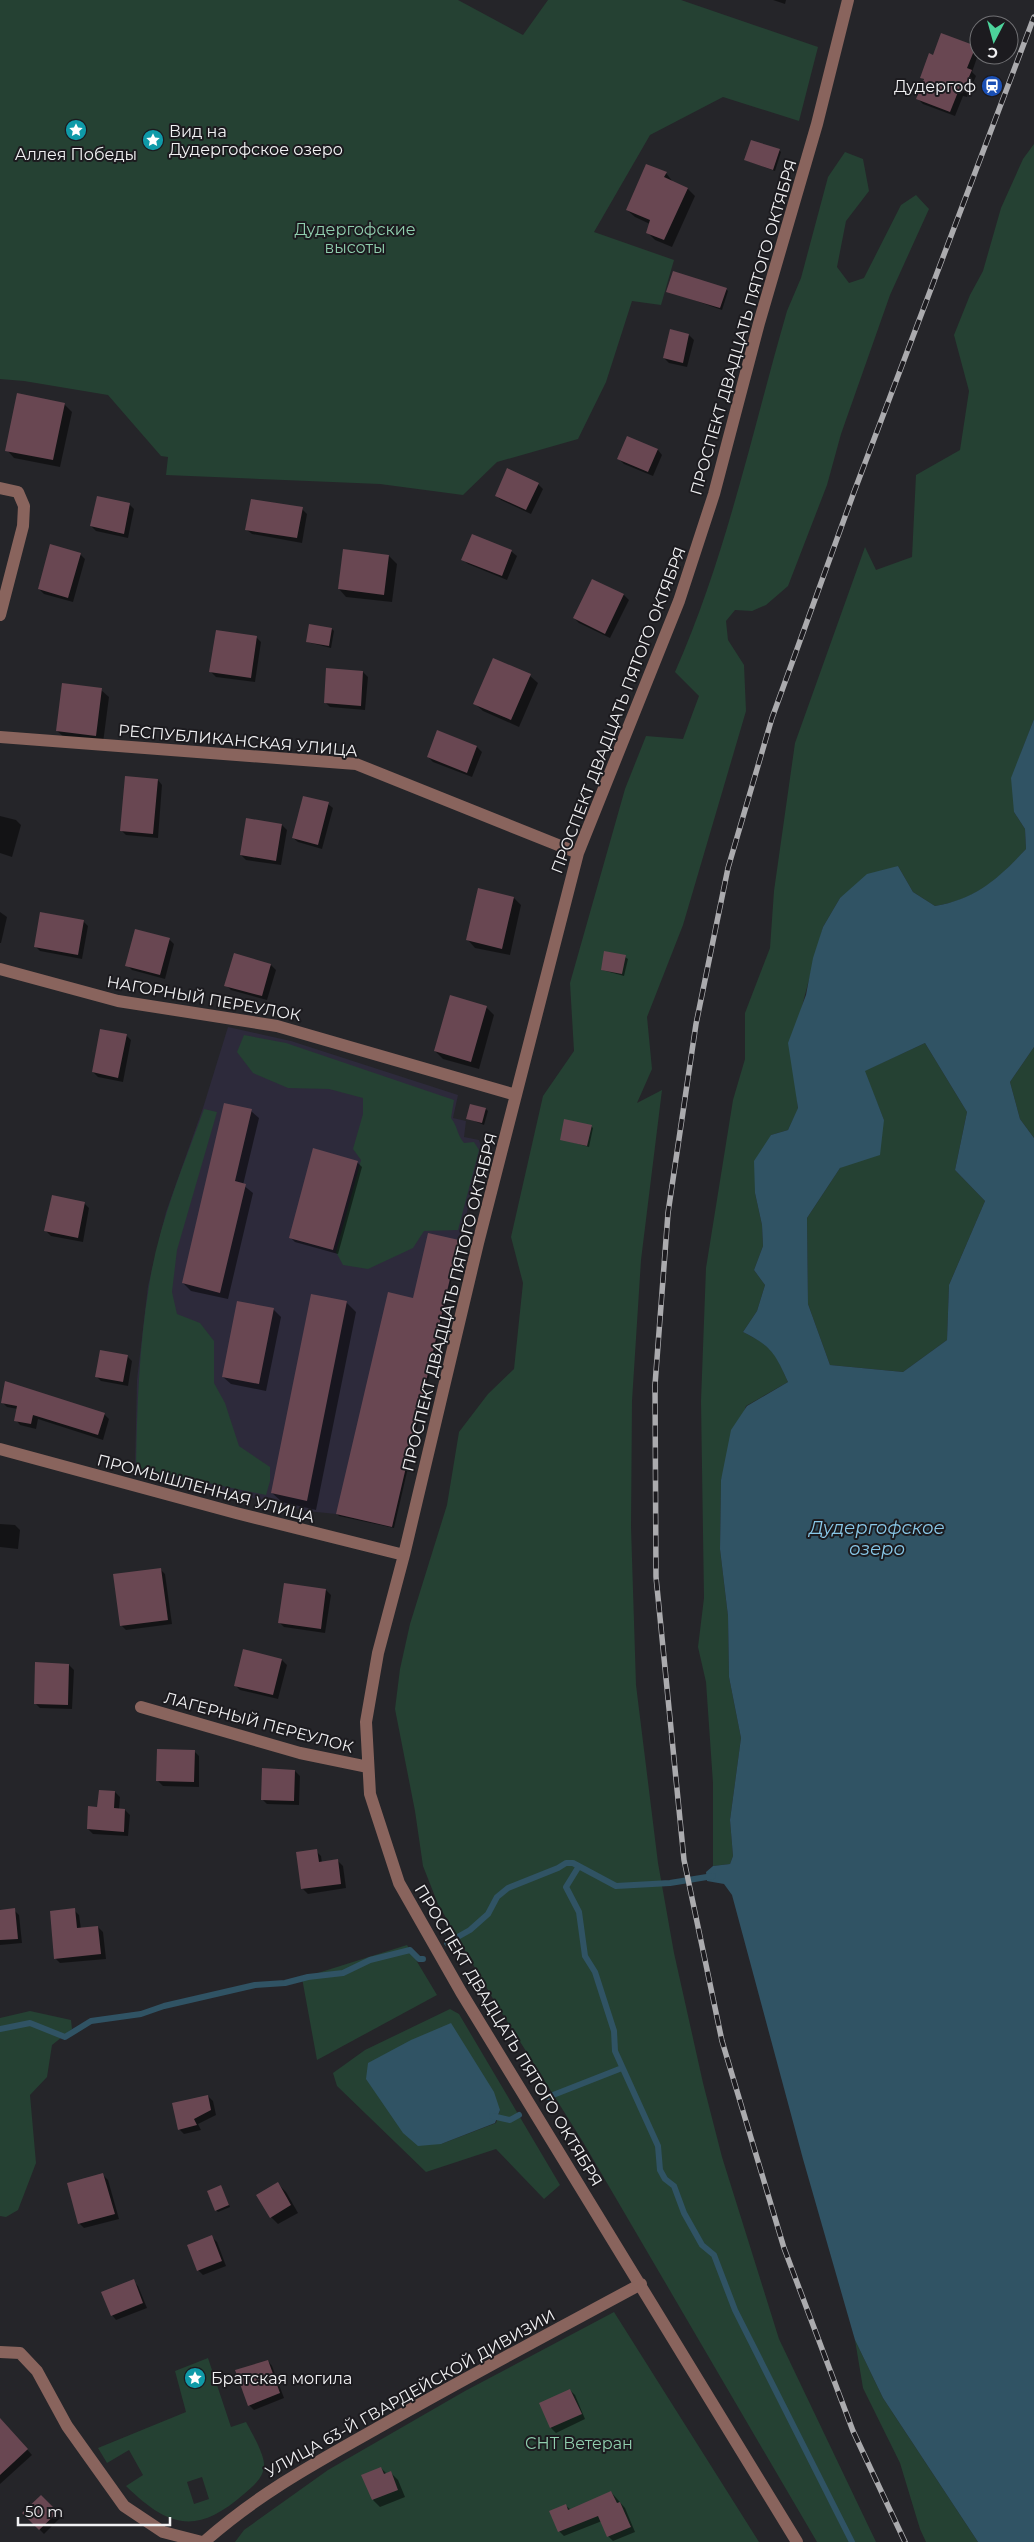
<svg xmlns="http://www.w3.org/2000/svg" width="1034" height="2542" viewBox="0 0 1034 2542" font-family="Montserrat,sans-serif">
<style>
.industrial{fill:#2d2a3b}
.green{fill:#254133;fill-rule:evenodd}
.water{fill:#305364;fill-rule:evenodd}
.shadow{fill:#0007}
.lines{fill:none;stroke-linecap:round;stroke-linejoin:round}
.stream{stroke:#305364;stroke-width:6}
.building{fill:#694752}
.minor{stroke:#89645d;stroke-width:12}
.rail-casing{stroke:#ababae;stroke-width:5.5}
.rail{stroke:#1c1b1f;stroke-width:4;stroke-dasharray:11;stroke-linecap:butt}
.labels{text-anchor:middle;stroke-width:4;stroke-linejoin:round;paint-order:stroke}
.poi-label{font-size:16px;fill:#f1f1f3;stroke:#1c1b1f;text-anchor:start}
.park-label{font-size:16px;fill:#90ceae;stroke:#1c1b1f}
.street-label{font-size:16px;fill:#f1f1f3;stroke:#1c1b1f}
.water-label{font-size:18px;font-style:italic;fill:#8ac9e9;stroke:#1c1b1f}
</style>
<rect width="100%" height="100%" fill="#252529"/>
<path class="industrial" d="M228 1027 291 1041 458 1095 453 1118 466 1121 464 1137 479 1140 482 1149 392 1527 336 1514 307 1511 135 1469 137 1380 148 1286 166 1212 203 1108Z"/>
<path class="green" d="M0 0H458L523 35 548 0H681L818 47 799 121 723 97 650 135 594 232 674 260 661 305 632 301 606 382 578 439 497 462 463 495 380 484 166 475 168 457 161 456 108 395 24 381 0 379Z
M1034 144V719L1021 753 1014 812 1025 829 1026 849C999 879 976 899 935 906L913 892 898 866 840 898 823 927 801 1010 795 1078 798 1109 788 1130 771 1135 755 1193 762 1225 763 1246 754 1270 765 1285 757 1311 743 1332C773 1347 775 1352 788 1382L746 1406 721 1480 720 1549 728 1616 729 1677 741 1738 730 1820 733 1856 730 1864 713 1866V1783L706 1682 698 1647 704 1598 701 1401 706 1268 733 1100 745 1059V1013L770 948 774 891 795 743 865 547 876 570 912 557 916 475 960 450 969 391 954 335 970 295 983 271 1001 208 1023 159Z
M845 152 863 159 869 191 846 221 837 267 849 283 864 278 901 205 916 195 929 209 890 295 841 434 827 485 788 586 766 605 752 611 735 610 726 621 728 640 744 665 746 711 683 925 647 1017 652 1069 637 1103 662 1090 641 1260 632 1401 631 1527 636 1685 658 1863 674 1953 703 2083 722 2157 779 2339 876 2542H817L583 2142 492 1997 438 1904 423 1866 415 1811 395 1709 400 1669 410 1624 447 1505 459 1432 488 1394 514 1369 523 1283 511 1237 543 1096 574 1051 570 983 625 789 646 736 683 739 699 696 675 672C726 557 752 432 787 311L801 278 828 177Z
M244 1035 286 1043 454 1100 451 1118C458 1127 457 1135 464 1143L474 1142 479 1150 458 1230 424 1231 413 1248 368 1269 343 1265 336 1252 361 1160 353 1149 363 1114V1098L329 1089 288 1088 253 1073 237 1052Z
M925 1043 967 1112 955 1170 985 1201 949 1285 947 1340 903 1372 830 1365 808 1304 807 1218 840 1168 884 1120 864 1071Z
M1034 1047V1138L1020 1119 1010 1082Z
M204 1109 217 1112 177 1250 172 1292 177 1314 200 1323 214 1341V1383L225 1403 239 1446 270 1467V1481L266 1495 136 1468C137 1407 139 1346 149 1286 158 1225 183 1167 204 1109Z
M407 1945 437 1995 317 2060 302 1978Z
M450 2009 459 2014 560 2185 544 2199 496 2149 426 2172 337 2086 333 2073 365 2050ZM500 2110 496 2123 441 2144Z
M30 2011 71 2020 72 2029 52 2045 47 2077 30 2095 36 2163 18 2210 6 2217 0 2216V2018Z
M614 2312 759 2542H235L244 2530 328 2470 465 2391Z
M855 2340 883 2398 978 2542H926L920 2529 900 2463 863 2388Z
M208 2358 231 2427 246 2422C251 2431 264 2454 264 2464 264 2478 254 2485 244 2494 197 2535 169 2528 126 2486L143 2475 129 2450 107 2463 98 2448 186 2412 175 2371ZM202 2477 209 2499 194 2504 187 2482Z"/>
<path class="water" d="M1034 719V1047L1010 1082 1020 1119 1034 1138V2542H978L883 2398 855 2340 803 2159 732 1895 724 1884 707 1881 706 1872 713 1866 730 1864 733 1856 730 1820 741 1738 729 1677 728 1616 720 1549 721 1480 731 1430 747 1406 788 1382C775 1353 771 1346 743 1332L757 1311 765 1285 754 1270 763 1246 762 1225 755 1193 754 1161 771 1135 788 1130 798 1108 788 1043 806 995 813 958 823 927 840 898 867 874 898 866 913 892 935 906C976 899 999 878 1026 849L1025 829 1014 812 1011 778ZM925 1043 967 1112 955 1170 985 1201 949 1285 947 1340 903 1372 830 1365 808 1304 807 1218 840 1168 880 1155 884 1120 865 1071Z
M451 2023 494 2092 500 2110 495 2123 441 2144 418 2146 403 2133 366 2079 368 2063 411 2040Z"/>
<path class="shadow" d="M773 0H786L785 4Z
M975 47 979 52 972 72 976 76 967 97 963 96 955 116 923 104 918 99 925 81 921 77 934 57Z
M779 150 781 152 775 171 745 160Z
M666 173 673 182 688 189 695 196 672 247 655 240 647 232 650 224 635 217 627 210Z
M726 289 728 291 722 310 668 291Z
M689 335 694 340 687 367 669 363 664 358Z
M64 404 72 412 60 467 14 458 7 450Z
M628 438 658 450 662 455 653 476 624 464 619 459Z
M538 484 543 489 531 514 501 500 496 496Z
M130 505 134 509 128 538 96 531 91 526Z
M302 509 307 514 302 543 252 534 247 530Z
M473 536 512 552 517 556 507 580 468 564 463 560Z
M344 550 389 556 397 564 392 602 346 597 339 589Z
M80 554 85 559 73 602 44 594 39 589Z
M593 580 624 595 629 600 610 638 579 623 574 618Z
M332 629 334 631 331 648 307 642Z
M256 637 261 642 255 682 216 677 211 672Z
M363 672 368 677 365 710 330 707 325 702Z
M530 676 538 683 519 727 483 711 475 704Z
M101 690 109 697 103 743 65 738 57 731Z
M438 732 477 747 482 752 472 777 433 762 428 757Z
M158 780 162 785 158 838 126 835 121 830Z
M328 804 333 808 322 849 298 842 293 838Z
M0 816 16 820 21 825 12 857 0 853Z
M282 825 287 830 281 865 246 860 241 855Z
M514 898 521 905 510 955 475 948 468 940Z
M0 912 7 917 1 943H0Z
M83 921 88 926 82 959 40 951 35 946Z
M169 939 174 944 165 979 132 970 127 965Z
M625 957 628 959 624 976 602 970Z
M271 965 276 970 267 1000 231 990 226 985Z
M486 1007 494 1015 479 1069 443 1059 435 1051Z
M126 1035 131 1040 123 1082 98 1077 93 1072Z
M486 1109 488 1111 484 1125 467 1118Z
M251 1111 259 1118 243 1185 253 1193 228 1299 191 1291 183 1283Z
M591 1126 593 1128 589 1147 561 1139Z
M357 1162 362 1167 338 1254 295 1242 290 1237Z
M84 1203 89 1208 83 1242 51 1236 46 1231Z
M458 1241 460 1243 394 1528 339 1516 337 1514 414 1300Z
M346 1302 356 1312 316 1510 282 1502 272 1493Z
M273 1309 281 1317 266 1391 231 1384 223 1377Z
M127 1356 132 1361 128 1386 101 1381 96 1376Z
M2 1402 104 1414 109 1419 103 1440 38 1419 36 1429 20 1425 16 1420 18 1409 7 1407Z
M0 1524 15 1525 20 1530 18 1549 0 1547Z
M160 1569 165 1574 172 1624 126 1630 121 1625Z
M326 1590 331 1595 325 1633 284 1627 279 1622Z
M282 1660 287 1665 278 1699 240 1690 235 1685Z
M69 1665 74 1670 72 1709 40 1708 35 1703Z
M194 1751 199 1756V1787L163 1786 158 1781Z
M295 1771 300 1776 299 1805 267 1804 262 1799Z
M115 1792 120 1797 119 1810H125L130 1815 128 1836 93 1834 88 1829 98 1808Z
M316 1851 321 1856 322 1863 338 1861 343 1866 346 1888 308 1894 303 1889Z
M14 1910 19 1915 22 1943 0 1945V1911Z
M74 1910 79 1915 81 1929 98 1927 103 1932 106 1959 60 1963 55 1958Z
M208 2096 213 2101 216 2115 198 2124 201 2130 184 2134 179 2129Z
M103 2175 108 2180 119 2219 84 2228 79 2223Z
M278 2184 286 2192 298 2213 278 2224 271 2217Z
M221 2187 230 2207 218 2212 216 2210Z
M212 2237 217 2242 226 2266 203 2275 198 2270Z
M133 2281 138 2286 147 2308 116 2320 112 2315Z
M268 2361 272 2366 284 2398 254 2410 249 2405Z
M570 2390 575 2395 585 2419 556 2433 551 2428 541 2404Z
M0 2430H10L32 2455 0 2484Z
M381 2468 387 2474 390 2472 398 2480 405 2497 380 2507 373 2500Z
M611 2492 625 2508 635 2532 613 2541 608 2536 602 2521 564 2536 559 2531 565 2505 571 2510Z
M41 2497 61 2517 44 2534 24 2514Z"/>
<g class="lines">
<path class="stream" d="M579 1866 566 1887 579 1912 585 1956 595 1972 614 2031 615 2051 658 2146 660 2170 665 2179 674 2186 684 2213 702 2245 714 2255 735 2310 852 2542
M447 1943 470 1930 488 1914 497 1897 508 1888 558 1868 566 1863H573L616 1886 670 1883 713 1876
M0 2029 30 2023 65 2037 91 2021 141 2014 164 2006 255 1985 285 1983 308 1977 343 1973 370 1960 410 1950 419 1959H423
M548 2097 622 2068
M492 2116 510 2120 519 2115"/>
</g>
<path class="building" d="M941 33 976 46 967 68 972 70 962 93 958 92 950 112 916 99 924 79 920 78 929 53 933 55Z
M751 140 780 149 773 170 744 160Z
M646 164 667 172 664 177 688 188 664 240 646 233 650 220 626 210Z
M673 271 727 288 720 308 666 292Z
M670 329 689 334 683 363 663 358Z
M17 393 65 403 53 460 5 451Z
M627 436 658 449 648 472 617 459Z
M507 468 539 483 526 510 495 496Z
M97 496 130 503 124 534 90 526Z
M251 499 303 507 297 538 245 530Z
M472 534 512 550 502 576 461 560Z
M50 544 81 553 68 598 38 589Z
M343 549 389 555 384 595 338 589Z
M592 579 624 594 605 634 573 618Z
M309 624 332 628 329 646 306 642Z
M216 630 257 636 251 678 209 672Z
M493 658 531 674 511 720 473 704Z
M326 668 363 671 361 706 324 703Z
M62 683 102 688 96 736 56 731Z
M437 730 477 746 467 773 427 757Z
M125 776 158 779 153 834 120 831Z
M303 796 329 802 318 845 292 838Z
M246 818 282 824 276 861 240 855Z
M478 888 514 897 502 949 466 940Z
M40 912 84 920 78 955 34 947Z
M135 929 170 938 160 975 125 966Z
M604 951 626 955 622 974 601 970Z
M234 953 271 964 262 996 224 986Z
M450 995 487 1006 471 1062 434 1051Z
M100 1029 127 1034 118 1078 92 1072Z
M224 1103 252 1109 235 1181 246 1184 220 1293 182 1283Z
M470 1104 486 1108 482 1123 466 1119Z
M564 1119 592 1125 587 1146 560 1140Z
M313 1148 358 1161 333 1250 289 1238Z
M52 1195 85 1202 78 1238 44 1231Z
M428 1233 459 1240 392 1527 336 1514 388 1292 413 1298Z
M311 1294 347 1301 307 1501 271 1493Z
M237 1301 274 1308 259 1384 222 1377Z
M100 1350 128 1355 123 1382 95 1377Z
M5 1381 105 1413 98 1435 33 1415 31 1424 14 1421 17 1406 1 1403Z
M161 1568 168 1620 120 1626 113 1574Z
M284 1583 326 1589 321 1629 278 1623Z
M243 1649 282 1659 273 1695 234 1686Z
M35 1662 69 1664 68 1705 34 1704Z
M157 1749 195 1750 194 1782 156 1781Z
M262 1768 295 1770 294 1801 261 1800Z
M99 1790 115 1791 114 1808 125 1809 124 1832 87 1829 88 1806 97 1807Z
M317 1849 319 1862 338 1859 341 1884 301 1889 296 1852Z
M15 1908 18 1939 0 1940V1910Z
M75 1908 77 1928 98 1926 101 1954 54 1959 50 1911Z
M208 2095 211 2110 194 2119 197 2125 178 2130 172 2103Z
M103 2173 115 2214 78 2224 67 2183Z
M278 2182 291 2205 270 2218 256 2195Z
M221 2185 229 2205 215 2211 207 2191Z
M212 2235 222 2261 197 2271 187 2245Z
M134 2279 143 2303 111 2316 101 2292Z
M268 2360 280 2393 248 2406 235 2370Z
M570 2389 582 2414 550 2428 539 2403Z
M0 2418 28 2449 0 2475Z
M381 2467 384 2474 391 2471 398 2490 372 2500 361 2475Z
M611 2491 617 2503 620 2502 631 2527 607 2537 598 2516 558 2532 549 2511 566 2504 568 2510Z
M41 2495 58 2512 39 2530 22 2513Z"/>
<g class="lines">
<path class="minor" d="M0 488 18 492 24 506 23 526 0 615
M0 737 356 764 578 853
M0 969 118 1001 277 1026 516 1095
M0 1449 236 1513 404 1555
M141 1707 300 1753 368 1767
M0 2352 20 2353 37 2371 67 2426 124 2506 163 2532 202 2542
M204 2542C259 2493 317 2462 381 2426 467 2377 554 2331 641 2284
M797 2542 461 1992 399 1883 370 1794 366 1722 378 1653 404 1555 478 1243 578 853 679 601 714 494 759 323 817 124 848 0"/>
<g class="rail-casing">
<path id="rail" d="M905 2542 853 2431 784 2248 722 2041 684 1860 656 1577 655 1385 668 1213 696 1024 728 868 772 718 854 492 1034 17"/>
</g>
<use href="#rail" class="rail"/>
</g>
<defs>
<g id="station-disc" transform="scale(1.125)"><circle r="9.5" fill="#1a4fb4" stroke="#1c1b1f"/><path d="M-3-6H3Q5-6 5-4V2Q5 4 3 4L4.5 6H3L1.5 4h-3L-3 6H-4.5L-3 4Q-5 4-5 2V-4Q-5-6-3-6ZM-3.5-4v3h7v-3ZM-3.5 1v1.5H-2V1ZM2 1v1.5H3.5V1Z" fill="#fff"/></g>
<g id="sight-disc" transform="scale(1.125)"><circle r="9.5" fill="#0f9aa8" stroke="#1c1b1f"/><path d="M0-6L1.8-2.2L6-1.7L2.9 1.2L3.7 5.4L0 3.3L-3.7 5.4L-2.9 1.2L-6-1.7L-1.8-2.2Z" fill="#fff"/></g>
</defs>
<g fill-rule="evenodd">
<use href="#station-disc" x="992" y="86"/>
<use href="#sight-disc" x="76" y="130"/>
<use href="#sight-disc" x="153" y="140"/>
<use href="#sight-disc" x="195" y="2378"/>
</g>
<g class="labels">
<g class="poi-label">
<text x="976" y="92" text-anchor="end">Дудергоф</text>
<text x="169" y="137">Вид на<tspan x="169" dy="18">Дудергофское озеро</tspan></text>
<text x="76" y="160" text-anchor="middle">Аллея Победы</text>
<text x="211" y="2384">Братская могила</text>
</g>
<g class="park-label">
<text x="355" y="235">Дудергофские<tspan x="355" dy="18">высоты</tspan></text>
<text x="579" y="2449">СНТ Ветеран</text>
</g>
<g class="street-label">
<text transform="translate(743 327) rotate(-74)" y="6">ПРОСПЕКТ ДВАДЦАТЬ ПЯТОГО ОКТЯБРЯ</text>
<text transform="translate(618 710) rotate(-69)" y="6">ПРОСПЕКТ ДВАДЦАТЬ ПЯТОГО ОКТЯБРЯ</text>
<text transform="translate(238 740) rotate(5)" y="6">РЕСПУБЛИКАНСКАЯ УЛИЦА</text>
<text transform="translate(204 998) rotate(10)" y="6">НАГОРНЫЙ ПЕРЕУЛОК</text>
<text transform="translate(449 1302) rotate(-76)" y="6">ПРОСПЕКТ ДВАДЦАТЬ ПЯТОГО ОКТЯБРЯ</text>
<text transform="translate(206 1488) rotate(15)" y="6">ПРОМЫШЛЕННАЯ УЛИЦА</text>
<text transform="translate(259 1722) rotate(15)" y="6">ЛАГЕРНЫЙ ПЕРЕУЛОК</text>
<text transform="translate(509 2035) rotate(59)" y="6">ПРОСПЕКТ ДВАДЦАТЬ ПЯТОГО ОКТЯБРЯ</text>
<text transform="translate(410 2393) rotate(-29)" y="6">УЛИЦА 63-Й ГВАРДЕЙСКОЙ ДИВИЗИИ</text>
</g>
<g class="water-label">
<text x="877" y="1534">Дудергофское<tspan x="877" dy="21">озеро</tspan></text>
</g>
</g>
<g transform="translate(994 40) rotate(186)"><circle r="24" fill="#1c1b1f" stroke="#717174"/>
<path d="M0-4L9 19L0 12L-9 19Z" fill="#4cd39b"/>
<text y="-8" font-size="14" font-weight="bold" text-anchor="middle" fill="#f1f1f3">С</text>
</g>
<path d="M18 2517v8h152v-8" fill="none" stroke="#f1f1f3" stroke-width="2.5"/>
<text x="25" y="2517" font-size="15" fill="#f1f1f3" stroke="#1c1b1f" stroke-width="4" paint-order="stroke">50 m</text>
</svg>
